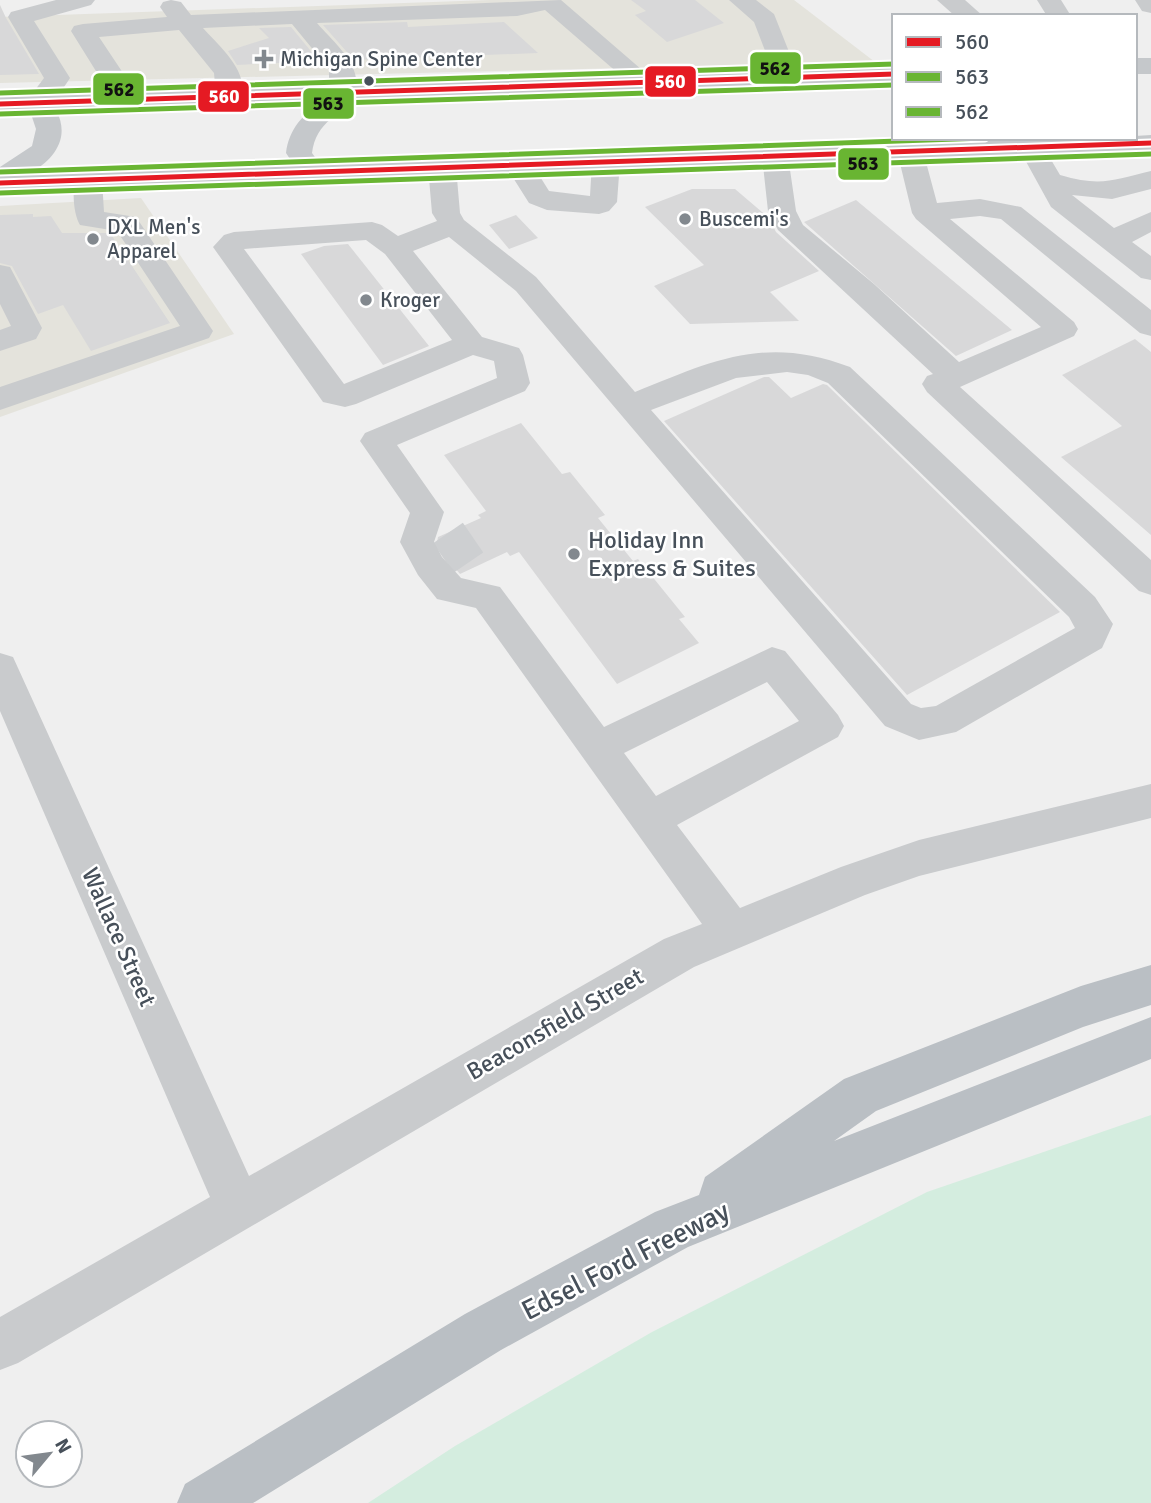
<svg xmlns="http://www.w3.org/2000/svg" width="1151" height="1503" viewBox="0 0 1151 1503" font-family="Signika,sans-serif">
<style>
.commercial{fill:#e4e3dc}
.green{fill:#d4eddf}
.building{fill:#d8d8d9}
.lines{fill:none;stroke-linecap:round;stroke-linejoin:round}
.minor-tunnel{stroke:#cdcfd1;stroke-width:36;stroke-dasharray:36 18;stroke-linecap:butt}
.minor{fill:#c9cbcd;fill-rule:evenodd}
.major{fill:#c5c8cb;fill-rule:evenodd}
.highway{fill:#babfc4;fill-rule:evenodd}
.bus-1-casing{stroke:#fff;stroke-width:9}
.bus-2-casing{stroke:#fff;stroke-width:9}
.bus-3-casing{stroke:#fff;stroke-width:9}
.bus-1{stroke:#e51a23;stroke-width:5}
.bus-2{stroke:#69b532;stroke-width:5}
.bus-3{stroke:#69b532;stroke-width:5}
.poi-dot{fill:#82888e;stroke:#fff;stroke-width:2.5}
.bus-dot{fill:#47505a;stroke:#fff;stroke-width:2.5}
.labels{text-anchor:middle;stroke-width:5;stroke-linejoin:round;paint-order:stroke}
.far-poi-label{font-size:21px;fill:#47505a;stroke:#fff;text-anchor:start}
.poi-label{font-size:24px;fill:#47505a;stroke:#fff;text-anchor:start}
.street-label{font-size:24px;fill:#47505a;stroke:#fff}
.near-street-label{font-size:28px;fill:#47505a;stroke:#fff}
.line-badge{stroke:#fff;stroke-width:2.5}
.badge-label{font-size:19px;text-anchor:middle;font-weight:bold;fill:#fff}
.pale-badge-label{font-size:19px;text-anchor:middle;font-weight:bold;fill:#111}
</style>
<rect width="100%" height="100%" fill="#efefef"/>
<path class="commercial" d="M490 0H794L875 62 0 83V17Z
M141 198 234 334 0 417V206Z"/>
<path class="green" d="M1151 1115V1503H368L455 1446 652 1332 927 1192Z"/>
<path class="building" d="M631 0H695L724 23 667 42 635 15 646 11Z
M0 5 6 18 39 74 0 75Z
M407 22 408 27 504 22 538 53 354 60 323 25Z
M291 27 319 61 237 65 228 51 269 38 259 28Z
M692 189H735L769 218 776 232 819 271 770 292 799 321 690 324 654 286 704 265 645 207Z
M856 200 1012 330 956 356 804 222Z
M33 214V217L51 216 62 233H110L170 323 91 351 63 305 38 314 12 266 0 263V215Z
M516 215 538 238 509 249 489 225Z
M348 244 429 346 383 365 301 254 324 246Z
M1135 339 1151 352V535L1061 457 1122 426 1062 375Z
M764 377H769L791 398 823 384 827 385 1060 612 907 695 664 421Z
M521 423 562 474 570 472 605 515 598 518 633 561 638 559 685 617 679 619 699 643 617 684 519 552 510 556 507 552 460 574 444 555 437 542 438 537 481 518 478 515 486 511 444 455Z"/>
<g class="lines">
<path class="minor-tunnel" d="M448 533 472 568"/>
<path class="minor" d="M56 0H95L91 5 34 21 70 78C59 94 51 113 30 108L26 102 44 78 8 17 11 12Z
M171 0 181 2 191 15 561 0 656 82 652 87 643 90 634 87 545 10 517 16 317 23C333 42 370 71 351 98L342 101 333 98 329 93V69L292 24 203 28C218 45 255 76 238 101L229 104 220 101 216 96 214 73 179 30 99 37 125 76 136 100 132 105 123 108 114 105 99 76 71 31 74 26 83 24 167 17 160 7 163 2Z
M729 0H756L774 14 799 77 795 82 786 85 777 82 754 22Z
M937 0H965L983 16H955Z
M1037 0H1061L1071 16H1047Z
M1135 0H1151V13L1142 11Z
M1031 139 1040 141 1060 175C1101 187 1113 180 1151 171V189L1147 190 1112 199 1072 195 1114 228 1151 212V232L1132 242 1151 256V280L1141 278 1051 207 1018 147 1022 141Z
M910 143 920 145 923 151 937 203 980 199 1021 207 1151 310V336L1140 333 1001 219 980 216 950 219 1074 322 1078 329 1074 336 960 387 1151 560V595L1139 591 927 392 922 384 927 376 933 374 778 230 768 211 762 156 765 150 775 148 785 150 788 156 796 211 803 225 874 284 959 362 1041 327 916 219 912 213 897 151 900 145Z
M606 154 616 156 620 162 617 202 609 211 599 214 547 210 529 203 505 165 509 159 519 157 529 159 549 191 590 196 592 162 596 156Z
M442 159 452 161 456 167 460 213 464 220 536 277 635 392C714 360 766 335 850 367L1095 597 1113 624 1102 648 956 732 919 740 885 726 516 291 449 237 413 251 482 337 519 348 523 355 530 383 525 391 397 445 444 512 434 542 442 557 461 578 500 587 604 727 772 647 785 651 838 715 844 726 838 737 677 825 740 908 841 867 919 840 1151 784V818L919 876 865 895 694 967 18 1363 0 1370V1317L210 1197 0 711V653L13 657 18 668 249 1176 664 939 702 924 476 608 437 599 418 575 400 542 410 513 360 441 365 433 497 378 494 361 473 355 356 404 345 407 323 402 213 247 224 235 234 232 372 222 382 225 398 236 437 221 432 213 428 167 432 161ZM366 240 385 254 452 340 344 384 244 249ZM787 372 808 375 828 383 1069 617 1075 628 936 706 921 708 911 704 651 410 736 378ZM767 682 799 721 656 796 624 753Z
M88 172 98 174 102 180 104 212 136 217 213 331 209 338 0 410V387L180 326 117 231 80 225C73 214 71 185 78 174Z
M0 265 10 267 42 328 36 339 0 351V330L11 326 0 304Z"/>
<path class="major" d="M1135 58H1151V74H1135Z
M894 66V82L365 99C340 112 316 122 312 153L320 164 1056 138H1135V136L1151 135V151L0 191V167L32 146 36 129 30 111 0 112V96ZM324 101C303 113 289 129 286 153L294 165 29 174C54 160 71 138 56 110Z"/>
<path class="highway" d="M1151 965V1005L1083 1027 876 1111 834 1141 1151 1017V1059L688 1247 501 1350 253 1503H177L185 1484 465 1314 655 1212 699 1195 705 1177 844 1079 1081 986Z"/>
<g class="bus-1-casing">
<path id="bus-1" d="M0 104 894 74
M0 183 1151 143"/>
</g>
<g class="bus-2-casing">
<path id="bus-2" d="M0 114 894 85
M0 193 1151 154"/>
</g>
<g class="bus-3-casing">
<path id="bus-3" d="M0 93 894 64
M0 172 985 138"/>
</g>
<use href="#bus-1" class="bus-1"/>
<use href="#bus-2" class="bus-2"/>
<use href="#bus-3" class="bus-3"/>
</g>
<g class="poi-dot">
<path d="M260.5 48.5h7v7h7v7h-7v7h-7v-7h-7v-7h7z"/>
<circle cx="685" cy="219" r="7"/>
<circle cx="93" cy="239" r="7"/>
<circle cx="366" cy="300" r="7"/>
<circle cx="574" cy="554" r="7"/>
</g>
<circle class="bus-dot" cx="369" cy="81" r="6"/>
<g class="labels">
<g class="far-poi-label">
<text x="280" y="66">Michigan Spine Center</text>
<text x="699" y="226">Buscemi's</text>
<text x="107" y="234">DXL Men's<tspan x="107" dy="24">Apparel</tspan></text>
<text x="380" y="307">Kroger</text>
</g>
<g class="poi-label">
<text x="588" y="548">Holiday Inn<tspan x="588" dy="28">Express &amp; Suites</tspan></text>
</g>
<g class="street-label">
<text transform="translate(119 937) rotate(66)" y="8">Wallace Street</text>
<text transform="translate(555 1024) rotate(-30)" y="8">Beaconsfield Street</text>
</g>
<g class="near-street-label">
<text transform="translate(625 1260) rotate(-27)" y="10">Edsel Ford Freeway</text>
</g>
</g>
<g class="line-badge">
<rect x="749" y="51" width="53" height="34" rx="7" fill="#69b532"/>
<rect x="644" y="65" width="53" height="33" rx="7" fill="#e51a23"/>
<rect x="92" y="72" width="53" height="34" rx="7" fill="#69b532"/>
<rect x="197" y="80" width="53" height="33" rx="7" fill="#e51a23"/>
<rect x="302" y="87" width="53" height="33" rx="7" fill="#69b532"/>
<rect x="837" y="147" width="53" height="34" rx="7" fill="#69b532"/>
</g>
<g class="badge-label">
<text x="670" y="88">560</text>
<text x="224" y="103">560</text>
</g>
<g class="pale-badge-label">
<text x="775" y="75">562</text>
<text x="119" y="96">562</text>
<text x="328" y="110">563</text>
<text x="863" y="170">563</text>
</g>
<rect x="892" y="14" width="245" height="126" fill="#ffffff" stroke="#b5b9bd" stroke-width="2"/>
<rect x="906" y="37" width="35" height="10" fill="#e51a23" stroke="#b5b9bd" stroke-width="2"/>
<text x="955" y="49" font-size="21" fill="#47505a">560</text>
<rect x="906" y="72" width="35" height="10" fill="#69b532" stroke="#b5b9bd" stroke-width="2"/>
<text x="955" y="84" font-size="21" fill="#47505a">563</text>
<rect x="906" y="107" width="35" height="10" fill="#69b532" stroke="#b5b9bd" stroke-width="2"/>
<text x="955" y="119" font-size="21" fill="#47505a">562</text>
<g transform="translate(49 1454) rotate(61)"><circle r="33" fill="#ffffff" stroke="#b5b9bd" stroke-width="2"/>
<path d="M0-5L12 26L0 18L-12 26Z" fill="#82888e"/>
<text y="-10" font-size="19" font-weight="bold" text-anchor="middle" fill="#47505a">N</text>
</g>
</svg>
